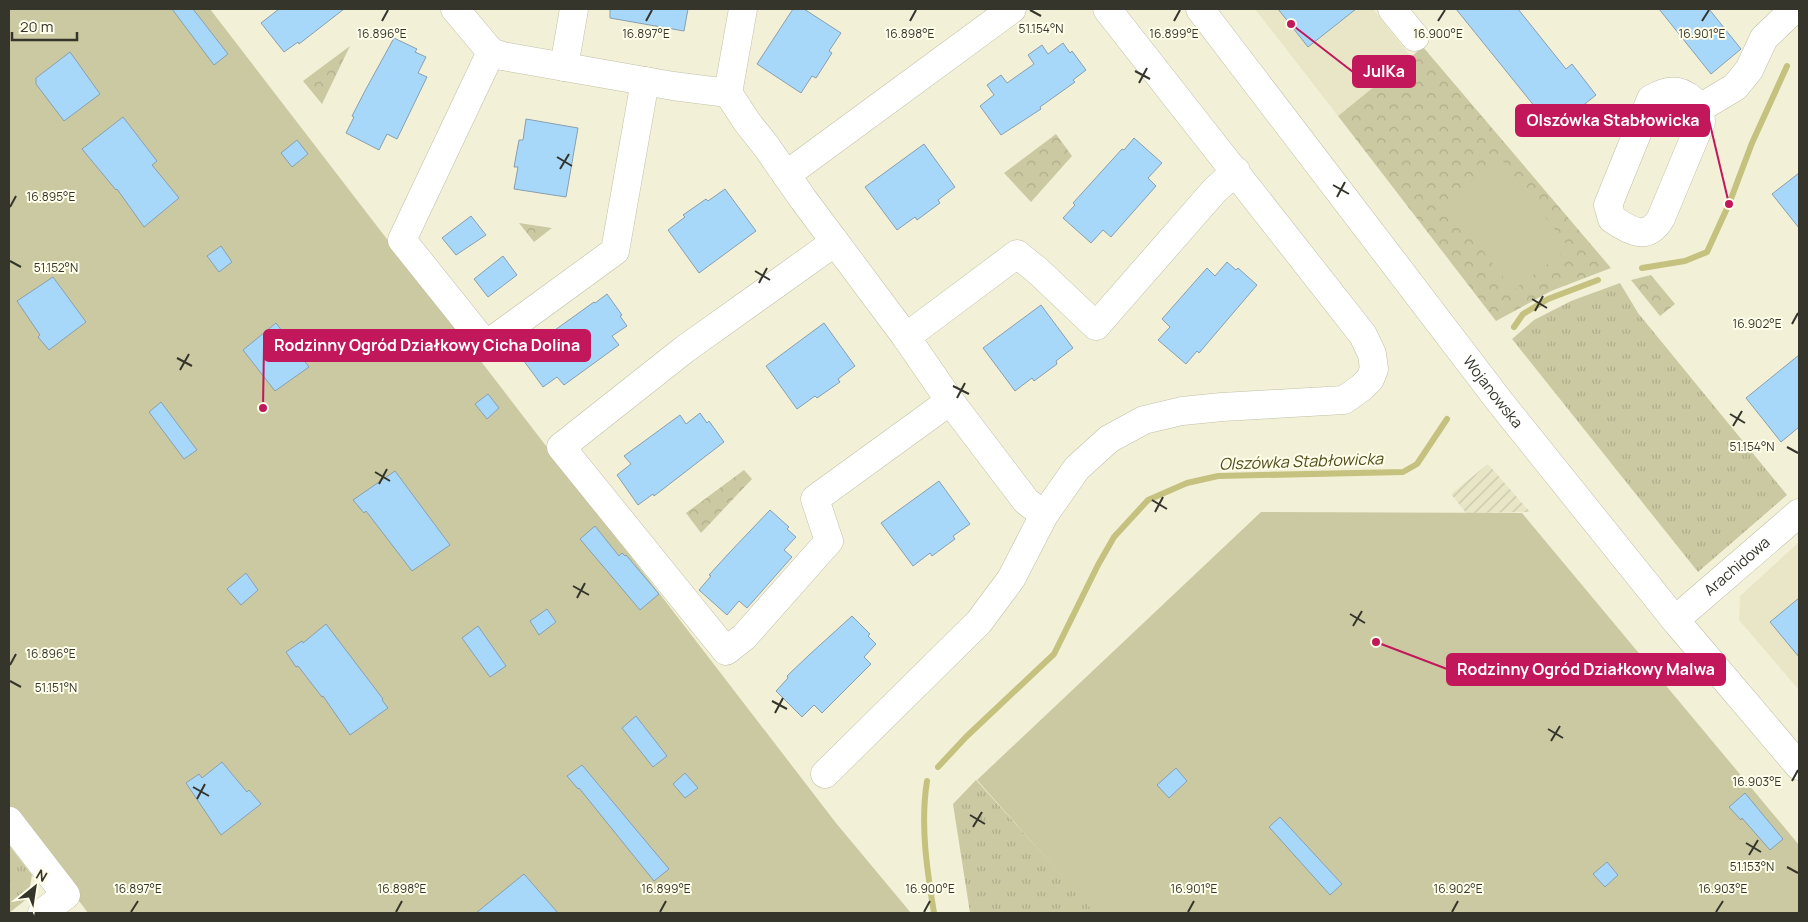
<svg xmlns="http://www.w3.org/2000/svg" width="1808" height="922" viewBox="0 0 1808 922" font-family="Manrope,sans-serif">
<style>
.built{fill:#e8e6c7}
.industrial{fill:url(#industrial-furrows)}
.grass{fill:url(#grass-tufts)}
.park{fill:url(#park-crowns)}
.garden{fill:#cbc9a1}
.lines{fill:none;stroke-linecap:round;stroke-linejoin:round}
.stream{stroke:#c5c17e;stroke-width:6}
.building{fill:#a7d8fa;stroke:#899fae}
.minor-casing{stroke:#c0bfa7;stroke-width:29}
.minor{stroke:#fff;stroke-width:28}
.ticks{fill:none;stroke:#35352b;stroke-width:2}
.labels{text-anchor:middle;stroke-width:4;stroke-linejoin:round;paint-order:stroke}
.street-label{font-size:15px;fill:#35352b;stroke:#fffeea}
.water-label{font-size:16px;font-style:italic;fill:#4f4b19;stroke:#fffeea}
.ticks-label{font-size:12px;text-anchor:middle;fill:#35352b;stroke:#fffeea;stroke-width:4;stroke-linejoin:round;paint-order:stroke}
.leader{fill:none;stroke:#c2185b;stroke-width:2}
.callout-dot{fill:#c2185b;stroke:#fffeea;stroke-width:2}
.callout{fill:#c2185b;stroke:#c2185b;stroke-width:2}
.callout-label{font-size:16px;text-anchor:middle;font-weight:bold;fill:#fff}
</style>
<defs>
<pattern id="industrial-furrows" width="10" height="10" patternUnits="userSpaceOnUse" patternTransform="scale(1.25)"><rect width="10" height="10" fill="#e8e6c7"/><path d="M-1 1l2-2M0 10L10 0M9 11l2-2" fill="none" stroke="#c8c6ab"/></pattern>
<pattern id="grass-tufts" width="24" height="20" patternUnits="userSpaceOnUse" patternTransform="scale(1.25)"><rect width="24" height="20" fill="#cbc9a1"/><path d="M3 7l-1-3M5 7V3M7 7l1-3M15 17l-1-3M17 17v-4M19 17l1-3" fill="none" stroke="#afad8b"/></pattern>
<pattern id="park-crowns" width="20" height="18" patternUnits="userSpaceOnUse" patternTransform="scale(1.25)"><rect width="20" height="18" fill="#cbc9a1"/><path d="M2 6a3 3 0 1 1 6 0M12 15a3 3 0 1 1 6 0" fill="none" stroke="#afad8b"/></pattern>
</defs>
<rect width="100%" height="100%" fill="#f2f1d8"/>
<path class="built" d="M1255 9H1373L1411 57 1338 116Z
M1799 542V690L1739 620 1740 596Z"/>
<path class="industrial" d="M1488 464 1530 512 1466 513 1451 494Z"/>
<path class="grass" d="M1620 283 1638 313 1787 495 1698 572 1512 339 1534 320 1571 301Z
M976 780 1096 913H970L953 804Z
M9 845 32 875 28 898 9 913Z"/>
<path class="park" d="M350 46 322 104 303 81Z
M1423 47 1611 268 1551 291 1496 321 1338 116Z
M1056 134 1072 156 1031 202 1004 173Z
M519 223 552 228 534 242Z
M1651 275 1675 304 1660 316 1631 280Z
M744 470 752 479 701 533 686 513Z"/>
<path class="garden" d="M9 9H210L836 823 911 913H88L9 807Z
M1501 159 1569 248 1513 290 1445 201Z
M1261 512 1522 513 1799 845V913H1095L977 780Z"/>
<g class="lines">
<path class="stream" d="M1642 268 1685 261 1707 252 1729 204 1752 143 1787 66
M1514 327 1523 314 1548 299 1598 280
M938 767 966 737 1054 654 1098 565 1114 537 1148 500 1187 483 1218 476 1403 472 1417 464 1447 419
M927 781C920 825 927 870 934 913"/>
</g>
<path class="building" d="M172 9H193L228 54 214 65Z
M279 9H344L299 44 298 42 284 52 261 23Z
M610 9H688L684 31 610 18Z
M793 9H804L841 33 829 51 832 53 816 78 812 76 801 93 757 64Z
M1278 9H1356L1308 47Z
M1456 9H1518L1566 69 1572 64 1596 95 1560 124 1555 118 1548 123Z
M1659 9H1709L1741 49 1711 74Z
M394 38 417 49 415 52 426 57 418 73 427 77 397 139 387 134 379 150 346 133 354 117 352 116 366 89Z
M1063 43 1070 53 1072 51 1086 70 1073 80 1075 82 1040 107 1041 109 1001 135 980 106 994 95 987 85 1001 75 1007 83 1034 64 1028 55 1042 45 1048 54Z
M70 52 100 94 64 121 36 84V78Z
M123 117 157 161 152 165 179 198 144 227 117 189 116 190 82 149Z
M526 119 578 128 566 197 514 189 518 167H514L519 140H523Z
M1134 138 1162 163 1148 178 1156 186 1111 237 1103 230 1091 243 1063 218 1075 205 1073 203 1122 149 1124 150Z
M297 140 308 154 292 167 281 153Z
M924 144 955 187 938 200 940 203 917 220 915 217 897 230 865 187Z
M1799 173V228L1772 194Z
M725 189 756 231 699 273 668 230 685 217 683 215 706 199 708 201Z
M471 216 486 235 456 255 442 238Z
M221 246 232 262 219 272 207 256Z
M503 256 517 275 488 297 474 279Z
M1227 262 1236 270 1238 268 1257 285 1199 353 1197 351 1186 364 1158 340 1170 327 1162 319 1207 268 1215 276Z
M53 277 86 322 49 350 38 337 40 335 17 301Z
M607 294 622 315 620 316 627 326 612 336 619 345 564 385 557 377 543 387 521 357 535 347 534 345 594 302 595 303Z
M1041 305 1073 348 1056 361 1057 364 1034 381 1032 378 1015 391 983 348Z
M276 323 309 367 275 391 243 350Z
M824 323 855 366 838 379 840 382 817 398 815 396 797 409 766 366Z
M1799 355V427L1781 442 1746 398Z
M488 394 499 408 487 419 475 404Z
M161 402 197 450 184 459 149 412Z
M700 413 707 423 709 421 724 442 654 496 653 494 638 505 617 475 631 464 624 456 680 415 686 424Z
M395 471 450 545 412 571 366 511 364 513 353 500Z
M939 481 970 524 953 536 955 539 932 556 930 553 913 566 881 523Z
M770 510 789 527 787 529 796 537 784 550 792 557 747 608 739 601 727 615 699 590 711 576 709 575 730 552Z
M595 526 619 556 622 553 625 556 626 555 659 594 640 610 580 539Z
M246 573 258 590 241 605 227 589Z
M1799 598V657L1770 622Z
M547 609 556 622 539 635 530 621Z
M852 616 870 634 868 636 876 644 864 657 871 664 822 713 814 705 802 717 776 691 788 678 787 676 809 655Z
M326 624 383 699 382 700 388 708 350 735 323 696 322 697 298 666 296 667 286 652 302 641 303 643Z
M478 626 506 666 490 677 462 638Z
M636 716 667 756 653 767 622 728Z
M222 762 247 792 249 790 261 804 221 835 186 783 199 774 202 778Z
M582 765 669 869 654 881 579 788 578 789 567 776Z
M1176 768 1187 781 1169 798 1157 785Z
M685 773 698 788 685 798 673 784Z
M1745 793 1783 839 1770 850 1742 818 1741 820 1729 807Z
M1280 817 1342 884 1330 895 1269 827Z
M1607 862 1618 875 1605 887 1593 874Z
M524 874 558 913H476Z"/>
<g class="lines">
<g class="minor-casing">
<g id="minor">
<path d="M455 9 491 52 502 56 673 86 728 93 747 122 766 146 803 199 906 337 950 401 1026 501 1044 515"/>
<path id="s1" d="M1200 9 1500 402 1675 620 1799 766"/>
<path d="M1392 9 1415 37"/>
<path d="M491 52 402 240 486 345 615 251 645 81"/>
<path d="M564 67 574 9"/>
<path d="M728 93 743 9"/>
<path d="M1700 108C1684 89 1672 87 1651 99L1608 205 1612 219C1631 231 1647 242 1661 218L1701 122 1700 108 1735 87 1749 70 1764 38 1789 14"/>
<path d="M786 175 1012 9"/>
<path d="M835 242 685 349 561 447 726 651 744 637 829 541 815 499 950 401"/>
<path d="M906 337 1017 254 1038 271 1096 326 1215 190 1236 171"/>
<path id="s2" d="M1675 620 1799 513"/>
<path d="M825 774 979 622 1011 579 1044 515 1077 468 1109 439 1144 420 1182 411 1222 407 1344 400 1361 388 1370 379 1374 369 1372 354 1363 335 1107 9"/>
<path d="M9 821 66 895 42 913"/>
</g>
</g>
<use href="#minor" class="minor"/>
</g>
<path class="ticks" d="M1030 10 1041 16M382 21 388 10M646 21 652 10M910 21 916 10M1174 21 1180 10M1438 21 1445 10M1702 21 1709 10M1135 71 1150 79M1139 83 1147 68M557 157 572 166M560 169 569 154M1333 185 1349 194M1337 197 1345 182M10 207 16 196M10 261 21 267M755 271 770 280M759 283 767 268M1532 299 1547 308M1535 311 1543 296M1792 324 1798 313M177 358 192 366M180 370 189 354M953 386 969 394M957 398 965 383M1730 414 1745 423M1733 426 1742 411M1787 447 1798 453M375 472 390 481M379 484 387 469M1152 500 1167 509M1155 512 1163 497M573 586 589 595M577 598 585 583M1350 614 1365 623M1353 626 1362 611M10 665 16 654M10 681 21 687M772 701 787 709M775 713 783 698M1548 729 1563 738M1551 741 1560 726M1792 781 1798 770M193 787 209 796M197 799 205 784M970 815 985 824M973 827 982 812M1746 843 1761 852M1749 855 1758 840M1787 867 1798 873M131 912 138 901M396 912 402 901M660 912 666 901M924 912 930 901M1188 912 1194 901M1452 912 1458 901M1716 912 1723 901"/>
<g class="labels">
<g class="street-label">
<text dy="5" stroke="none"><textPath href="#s1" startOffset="482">Wojanowska</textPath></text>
<text dy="5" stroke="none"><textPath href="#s2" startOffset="82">Arachidowa</textPath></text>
</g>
<g class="water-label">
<text transform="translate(1301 461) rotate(-2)" y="6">Olszówka Stabłowicka</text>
</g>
</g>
<g class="ticks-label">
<text x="1041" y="33">51.154°N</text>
<text x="382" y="38">16.896°E</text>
<text x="646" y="38">16.897°E</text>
<text x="910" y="38">16.898°E</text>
<text x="1174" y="38">16.899°E</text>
<text x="1438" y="38">16.900°E</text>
<text x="1702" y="38">16.901°E</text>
<text x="51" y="201">16.895°E</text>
<text x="56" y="272">51.152°N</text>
<text x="1757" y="328">16.902°E</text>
<text x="1752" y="451">51.154°N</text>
<text x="51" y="658">16.896°E</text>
<text x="56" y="692">51.151°N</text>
<text x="1757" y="786">16.903°E</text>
<text x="1752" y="871">51.153°N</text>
<text x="138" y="893">16.897°E</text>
<text x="402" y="893">16.898°E</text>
<text x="666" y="893">16.899°E</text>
<text x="930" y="893">16.900°E</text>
<text x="1194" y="893">16.901°E</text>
<text x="1458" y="893">16.902°E</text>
<text x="1723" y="893">16.903°E</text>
</g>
<path class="leader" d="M1291 24L1353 72M1729 204L1709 120M263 408L264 345M1376 642L1447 669"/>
<g class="callout-dot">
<circle cx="1291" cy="24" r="5"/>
<circle cx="1729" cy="204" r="5"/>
<circle cx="263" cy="408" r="5"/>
<circle cx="1376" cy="642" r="5"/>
</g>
<g class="callout">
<rect x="1353" y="56" width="62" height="31" rx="5"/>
<rect x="1516" y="105" width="193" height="31" rx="5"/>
<rect x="264" y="330" width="326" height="31" rx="5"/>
<rect x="1447" y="654" width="278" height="31" rx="5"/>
</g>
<g class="callout-label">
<text x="1384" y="77">JulKa</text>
<text x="1613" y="126">Olszówka Stabłowicka</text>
<text x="427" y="351">Rodzinny Ogród Działkowy Cicha Dolina</text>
<text x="1586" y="675">Rodzinny Ogród Działkowy Malwa</text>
</g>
<rect width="1808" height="922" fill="none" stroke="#35352b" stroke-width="20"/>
<g transform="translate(35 887) rotate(30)" stroke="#fffeea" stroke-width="4" paint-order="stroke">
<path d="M0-4L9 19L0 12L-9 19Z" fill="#35352b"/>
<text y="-8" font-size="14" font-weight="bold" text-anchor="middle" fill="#35352b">N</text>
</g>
<path d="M12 32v8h65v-8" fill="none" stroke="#35352b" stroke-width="2.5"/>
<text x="20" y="32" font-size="15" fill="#35352b" stroke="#fffeea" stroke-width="4" paint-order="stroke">20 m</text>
</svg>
